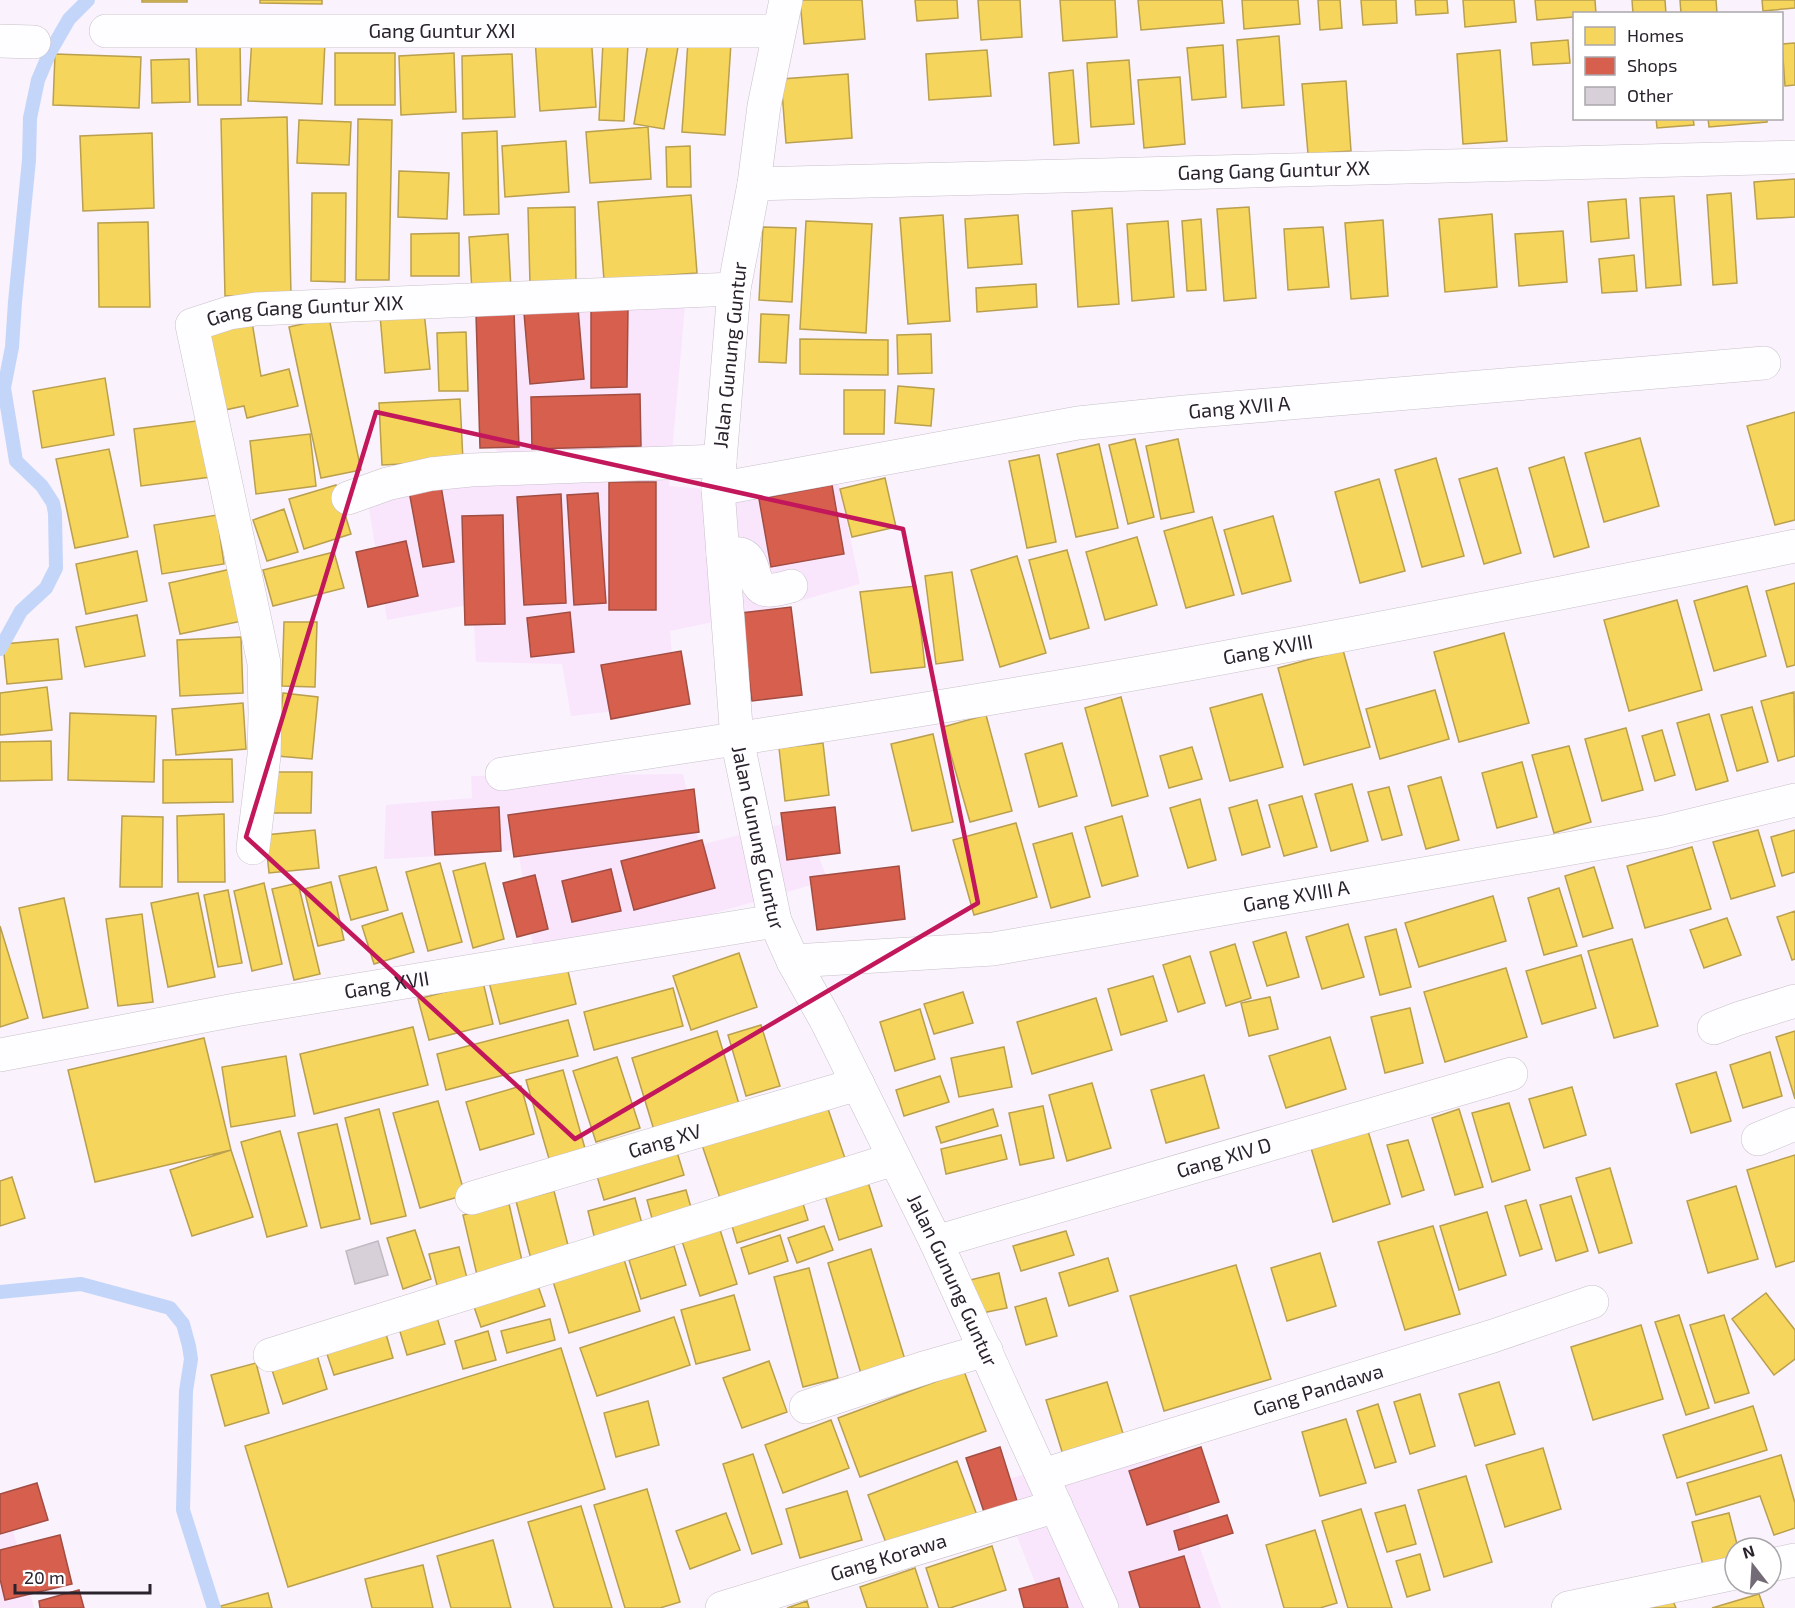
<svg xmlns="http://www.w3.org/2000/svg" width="1795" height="1608" viewBox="0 0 1795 1608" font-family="'Exo 2',sans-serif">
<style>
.built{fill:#f9e6fd}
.homes{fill:#f6d55c;stroke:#b99f4e;stroke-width:1.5}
.shops{fill:#d6604d;stroke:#a24d43;stroke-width:1.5}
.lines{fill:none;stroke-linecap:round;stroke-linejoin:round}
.stream{stroke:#c3d6fa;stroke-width:14}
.building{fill:#d8d0d9;stroke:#c1bac3;stroke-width:1.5}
.minor-casing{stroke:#c8c0c9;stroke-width:34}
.minor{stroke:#fefdff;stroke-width:33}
.marked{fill:none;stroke:#c2185b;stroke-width:4.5;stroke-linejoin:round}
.labels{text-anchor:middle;stroke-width:6;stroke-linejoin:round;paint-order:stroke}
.street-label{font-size:20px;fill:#2a222c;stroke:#fff}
</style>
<rect width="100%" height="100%" fill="#faf2fc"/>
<path class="built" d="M686 295 669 486 706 489 836 471 860 584 756 613 670 631 676 704 571 716 562 664 476 662 473 604 387 620 364 477 497 464 494 300Z
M683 774 700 845 803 819 828 880 536 965 518 849 479 854 384 859 386 805 472 798 471 776Z
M1160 1433 1221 1608H1045L996 1483Z
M0 1493H3L34 1608H0Z"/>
<path class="homes" d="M142 0H187V2H142Z
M260 0H322V4L260 3Z
M800 0H862L865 39 804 44Z
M915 0H957L958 18 917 21Z
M978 0H1020L1022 37 981 40Z
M1060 0H1115L1117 37 1063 41Z
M1138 0H1222L1224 23 1141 30Z
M1242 0H1298L1300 24 1244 29Z
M1318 0H1340L1342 28 1320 30Z
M1361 0H1396L1397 23 1363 25Z
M1415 0H1447L1448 13 1416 15Z
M1463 0H1514L1516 22 1465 27Z
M1535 0H1595L1596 14H1574V17L1537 20Z
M1632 0H1665L1666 14H1633Z
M1680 0H1716L1717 13 1681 14Z
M1762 0H1795V8L1763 11Z
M591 34 596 107 540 111 535 39Z
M1279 36 1284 105 1242 108 1237 40Z
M252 37 325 42 322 104 248 101Z
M240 40 241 105H198L196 41Z
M1568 40 1570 63 1533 65 1531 43Z
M688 41 731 43 725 135 682 132Z
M603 42 628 44 624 121 599 120Z
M648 43 678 47 664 129 634 124Z
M1795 43V85L1785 86 1782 44Z
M1223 45 1226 97 1192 100 1187 48Z
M987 50 991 96 929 100 926 54Z
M1500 50 1507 141 1463 144 1457 54Z
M335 53H395V105H335Z
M454 53 456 112 401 115 399 56Z
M55 54 141 57 139 108 53 105Z
M512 54 515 117 463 119 462 56Z
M189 59 190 102 152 103 151 60Z
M1129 60 1134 124 1091 127 1087 63Z
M1073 70 1079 143 1054 145 1049 73Z
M848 74 852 138 786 143 781 79Z
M1180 77 1185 144 1144 148 1138 80Z
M1346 81 1351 151 1308 154 1302 84Z
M287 117 291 295 225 296 221 119Z
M1656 118H1693L1694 125 1657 128Z
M1708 118H1767V122L1709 127Z
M358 119 392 120 389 280H356Z
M299 120 351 122 349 165 297 163Z
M648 127 651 179 590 183 586 132Z
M497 131 499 214 464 215 462 133Z
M152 133 154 208 83 211 80 136Z
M566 141 569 192 505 197 502 146Z
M690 146 691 187H667L666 147Z
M399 171 449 173 447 219 398 217Z
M1795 179V217L1757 219 1754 182Z
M312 193H346L345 282 311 281Z
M1731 193 1737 283 1713 285 1707 195Z
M691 195 697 273 604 280 598 202Z
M1674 196 1681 285 1646 288 1640 198Z
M1626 199 1629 238 1591 242 1588 202Z
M575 207 576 283 530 284 528 208Z
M1249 207 1256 298 1224 301 1217 209Z
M1112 208 1119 304 1078 307 1072 211Z
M1492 214 1497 287 1445 292 1439 219Z
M943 215 950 321 908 324 900 218Z
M1018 215 1022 264 968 268 965 219Z
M1201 219 1206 290 1187 291 1182 221Z
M1383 220 1388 296 1351 299 1345 223Z
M806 221 872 224 866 333 800 329Z
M1168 221 1174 297 1132 301 1127 224Z
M148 222 150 307H99L98 223Z
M763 227 796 228 792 302 759 300Z
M1323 227 1329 287 1288 290 1284 229Z
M1563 231 1567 282 1519 286 1515 234Z
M459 233V276H411V234Z
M508 234 511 289 472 292 469 237Z
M1634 255 1637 291 1602 293 1599 259Z
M1036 284 1037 307 977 312 976 288Z
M424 311 430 369 385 373 380 315Z
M761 314 789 315 786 363 759 362Z
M329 318 361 470 321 478 289 327Z
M252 322 261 376 289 369 298 406 247 418 244 406 220 411 206 331Z
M466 332 468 391H439L437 333Z
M931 334 932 373 898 374 897 335Z
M800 339 888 340V375L800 374Z
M105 378 114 435 42 448 33 391Z
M898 386 934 389 931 426 895 423Z
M844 390H885L884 434H844Z
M460 399 463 461 382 465 379 403Z
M1795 412V520L1775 525 1747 426Z
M204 420 211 477 141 486 134 429Z
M310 434 316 486 256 494 250 441Z
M1640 438 1659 506 1604 522 1585 453Z
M1135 439 1154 517 1128 524 1109 445Z
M1178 439 1194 512 1161 519 1146 446Z
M1099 444 1118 528 1076 537 1057 454Z
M109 449 128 537 75 548 56 459Z
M1039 455 1056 542 1027 548 1009 461Z
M1564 457 1589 547 1554 557 1529 468Z
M1436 458 1464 556 1422 567 1395 470Z
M1497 468 1521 553 1484 564 1459 479Z
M885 478 896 527 852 537 840 489Z
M1379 479 1405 571 1360 583 1335 492Z
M336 485 351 534 304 549 289 499Z
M284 509 298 552 267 561 253 520Z
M217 515 224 564 162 574 154 525Z
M1273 516 1291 581 1242 594 1224 530Z
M1212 517 1234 595 1186 608 1164 531Z
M1137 537 1157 605 1105 620 1086 552Z
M1067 550 1089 628 1050 639 1029 560Z
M137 551 147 601 86 614 76 564Z
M334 552 344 588 273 606 263 570Z
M1017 556 1046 653 1000 667 971 570Z
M231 569 242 621 180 634 169 583Z
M952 572 963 660 936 664 925 576Z
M1795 583V665L1787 667 1766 591Z
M916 586 925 667 871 673 860 592Z
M1747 586 1766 656 1714 671 1694 601Z
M1677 600 1702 690 1629 711 1604 620Z
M137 615 145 656 85 667 76 627Z
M284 622H317L315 687 282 686Z
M1504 633 1529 723 1459 742 1434 652Z
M241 637 243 693 180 696 177 640Z
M58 639 62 679 7 684 3 644Z
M1343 650 1370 747 1304 765 1278 668Z
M47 687 52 730 0 735V693Z
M1435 690 1449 739 1380 759 1366 709Z
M1794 692 1795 756 1778 761 1761 701Z
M283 693 318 697 312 759 277 756Z
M1262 694 1283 767 1230 781 1210 708Z
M1121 697 1148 796 1112 806 1085 708Z
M243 703 246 749 176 755 172 709Z
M1752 707 1768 762 1737 771 1721 715Z
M70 713 156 716 154 782 68 780Z
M1709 714 1728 781 1696 790 1677 723Z
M986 715 1012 811 970 822 943 727Z
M1626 728 1643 790 1602 801 1585 739Z
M1662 730 1675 775 1655 781 1642 736Z
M933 734 953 822 912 831 891 744Z
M51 741 52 780 0 781V742Z
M823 743 829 795 785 801 779 748Z
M1062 743 1077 796 1039 807 1025 754Z
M1569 746 1591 822 1554 833 1532 755Z
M1192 747 1202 779 1169 788 1160 756Z
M232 759 233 802 163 803V760Z
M1522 762 1537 817 1497 828 1482 773Z
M267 772H312L311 813H266Z
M1441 777 1459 840 1426 849 1408 786Z
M1352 784 1368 841 1331 851 1315 794Z
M1389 787 1402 835 1382 840 1368 792Z
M1302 796 1317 847 1284 856 1269 805Z
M1200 799 1216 860 1188 868 1170 808Z
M1257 800 1270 847 1242 855 1229 808Z
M224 814 225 882H178L177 816Z
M122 816 163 817 162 887H120Z
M1122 816 1138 876 1102 886 1085 827Z
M1016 823 1037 897 974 915 953 840Z
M315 830 319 868 269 873 265 835Z
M1758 830 1775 886 1731 899 1713 842Z
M1795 830V872L1782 876 1771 837Z
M1072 833 1090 897 1051 908 1033 844Z
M1692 847 1711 909 1645 928 1627 866Z
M440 863 462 942 428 951 406 872Z
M485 863 504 939 473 948 453 871Z
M376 867 388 910 351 920 339 876Z
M1594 867 1613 928 1583 937 1565 876Z
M331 882 344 940 318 946 304 889Z
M264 883 282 964 252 971 234 891Z
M298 883 320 974 294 980 272 889Z
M1559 888 1577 946 1544 955 1528 898Z
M228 890 242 963 218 967 204 895Z
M198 893 215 977 168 987 151 903Z
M1493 896 1506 941 1419 967 1405 923Z
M64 898 88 1008 43 1018 19 908Z
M1795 911V959L1792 960 1777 917Z
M402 913 414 952 374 964 362 926Z
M142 914 153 1002 118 1006 106 919Z
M1727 918 1741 955 1704 968 1690 930Z
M1348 924 1364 977 1322 989 1306 937Z
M0 926 28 1018 0 1027Z
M1396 929 1411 987 1380 995 1365 937Z
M1286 932 1299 977 1267 986 1253 942Z
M1632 939 1658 1026 1614 1038 1588 951Z
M1235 944 1251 998 1226 1006 1210 952Z
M739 953 757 1007 691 1030 673 976Z
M1581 955 1596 1008 1542 1024 1526 971Z
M1190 956 1205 1003 1178 1012 1163 965Z
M566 963 576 1004 500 1024 489 982Z
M1506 968 1527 1037 1445 1062 1424 992Z
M1153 976 1167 1021 1121 1035 1108 989Z
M483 982 493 1024 429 1040 418 999Z
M673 988 683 1026 594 1050 584 1012Z
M963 992 973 1023 934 1034 924 1004Z
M1270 997 1278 1029 1249 1036 1241 1003Z
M1096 998 1112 1050 1032 1074 1017 1022Z
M1410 1008 1423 1063 1385 1073 1371 1017Z
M920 1009 935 1059 895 1071 880 1022Z
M568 1020 578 1056 446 1090 437 1054Z
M761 1025 780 1086 746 1096 728 1035Z
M413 1027 428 1085 314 1114 300 1054Z
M717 1031 742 1114 657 1140 632 1058Z
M1795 1031V1099L1776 1037Z
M1330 1037 1346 1089 1286 1108 1269 1056Z
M204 1038 231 1150 95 1182 68 1070Z
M1004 1047 1012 1087 959 1097 951 1058Z
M1770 1052 1782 1096 1743 1108 1730 1065Z
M286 1056 295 1116 231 1127 222 1067Z
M617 1057 640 1128 596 1142 573 1071Z
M563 1070 586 1152 550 1162 526 1080Z
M1716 1072 1731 1121 1691 1133 1676 1084Z
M1204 1075 1219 1128 1166 1143 1151 1090Z
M940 1076 949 1102 904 1116 896 1090Z
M1092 1083 1111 1148 1067 1161 1049 1095Z
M521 1086 534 1134 480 1150 466 1102Z
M1572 1087 1586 1135 1544 1148 1529 1099Z
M438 1101 465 1195 420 1208 393 1113Z
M826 1103 848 1167 724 1210 702 1145Z
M1509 1103 1530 1170 1492 1182 1472 1113Z
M1043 1106 1054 1158 1020 1165 1009 1113Z
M379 1109 406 1216 371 1224 345 1118Z
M993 1109 998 1126 941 1143 936 1127Z
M1459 1109 1483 1187 1455 1195 1432 1118Z
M337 1124 360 1219 321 1228 298 1133Z
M280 1131 307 1226 267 1237 241 1142Z
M1368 1131 1390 1204 1333 1222 1311 1148Z
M1001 1135 1007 1159 946 1174 941 1149Z
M1408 1140 1424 1190 1402 1197 1387 1145Z
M231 1150 253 1217 192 1236 170 1170Z
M677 1152 684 1175 604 1200 597 1176Z
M1795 1155V1261L1776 1267 1747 1170Z
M1610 1168 1632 1243 1599 1253 1576 1178Z
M865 1173 882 1226 839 1240 822 1186Z
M12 1177 25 1218 0 1226V1181Z
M1736 1186 1758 1259 1708 1273 1687 1201Z
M686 1190 692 1211 653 1222 647 1200Z
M554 1191 570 1253 532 1263 516 1201Z
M1571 1196 1588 1251 1556 1261 1540 1205Z
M801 1197 808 1220 737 1243 730 1219Z
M635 1198 644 1231 596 1244 588 1211Z
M1526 1200 1542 1249 1520 1256 1505 1206Z
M509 1204 523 1265 477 1275 463 1215Z
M1487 1212 1506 1275 1459 1290 1440 1226Z
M717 1220 737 1284 700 1296 679 1232Z
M824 1226 833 1250 797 1263 788 1238Z
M1433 1226 1460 1314 1405 1330 1378 1242Z
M415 1230 431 1279 403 1289 387 1238Z
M1066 1231 1074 1255 1021 1271 1013 1246Z
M780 1235 788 1261 749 1274 741 1248Z
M674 1246 686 1285 641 1299 629 1260Z
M459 1247 468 1282 438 1289 429 1254Z
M871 1249 906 1363 862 1377 828 1263Z
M1320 1253 1336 1306 1287 1321 1271 1268Z
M623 1256 640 1311 569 1333 552 1278Z
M1108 1258 1118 1291 1069 1306 1059 1273Z
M1236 1265 1271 1379 1164 1411 1130 1296Z
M809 1268 838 1378 803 1387 774 1277Z
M999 1273 1007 1308 977 1314 970 1280Z
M535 1277 545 1306 481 1327 471 1298Z
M1766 1293 1795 1330V1359L1774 1375 1732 1319Z
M734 1295 750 1350 696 1364 681 1310Z
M1046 1298 1057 1336 1026 1345 1015 1307Z
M436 1314 445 1344 407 1355 398 1325Z
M1679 1315 1709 1408 1686 1415 1655 1322Z
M1724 1315 1749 1393 1715 1403 1690 1325Z
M674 1317 690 1365 597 1396 580 1348Z
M550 1319 555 1340 507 1353 501 1331Z
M1641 1325 1663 1399 1593 1420 1571 1347Z
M384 1327 393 1358 334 1375 324 1345Z
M488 1331 496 1360 463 1369 455 1341Z
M561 1348 605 1489 288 1587 245 1446Z
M317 1355 327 1389 283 1404 272 1370Z
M769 1361 787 1412 742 1428 723 1378Z
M256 1363 269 1413 225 1426 211 1375Z
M964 1371 986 1431 860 1477 838 1418Z
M1107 1382 1125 1440 1064 1458 1046 1400Z
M1499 1382 1515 1434 1475 1446 1459 1394Z
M1420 1394 1435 1446 1410 1454 1394 1402Z
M648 1401 659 1445 616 1457 604 1413Z
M1378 1404 1396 1462 1375 1468 1357 1411Z
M1753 1406 1767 1450 1677 1478 1663 1435Z
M1346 1419 1366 1483 1320 1496 1302 1432Z
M831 1420 849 1468 783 1493 765 1445Z
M1543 1448 1561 1509 1505 1527 1486 1465Z
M753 1454 782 1544 752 1554 723 1464Z
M1781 1455 1795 1503V1528L1774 1535 1760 1496 1696 1515 1687 1483Z
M957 1461 978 1518 889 1551 868 1495Z
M1466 1476 1492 1562 1444 1577 1418 1490Z
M647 1489 680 1602 660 1608H625L594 1505Z
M847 1491 862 1540 800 1558 786 1509Z
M1405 1505 1416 1544 1387 1552 1375 1513Z
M581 1506 612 1608H554L528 1522Z
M1361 1509 1392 1608H1348L1322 1521Z
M726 1513 740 1550 690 1569 676 1531Z
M1729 1513 1738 1548H1735V1561L1704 1569 1692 1522Z
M1315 1530 1337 1603 1320 1608H1284L1266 1545Z
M493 1540 511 1608H451L437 1556Z
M992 1546 1006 1590 950 1608H939L926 1568Z
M1420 1554 1430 1590 1407 1597 1396 1561Z
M423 1565 433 1608H372L365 1579Z
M915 1568 928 1608H867L860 1587Z
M268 1593 272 1608H217V1607Z
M1759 1594 1764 1608H1712Z
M807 1601 809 1608H787Z
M1673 1601 1676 1608H1633Z"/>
<path class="shops" d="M578 308 584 379 530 384 524 313Z
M628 309 627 387 591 388V310Z
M514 312 519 447 480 448 476 314Z
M640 394 641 446 532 449 531 397Z
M609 482H656V610H609Z
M832 485 844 554 771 567 759 499Z
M441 486 454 562 423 567 409 491Z
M598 493 606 603 574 605 567 495Z
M561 494 566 603 524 605 517 497Z
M503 515 505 624 465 625 462 516Z
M406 541 418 596 368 607 356 552Z
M791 607 802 695 752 701 741 613Z
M570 612 574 652 531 657 527 618Z
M681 651 690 704 611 719 601 665Z
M694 789 699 832 514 857 508 815Z
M499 807 501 851 435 855 432 812Z
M835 807 840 853 787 860 781 813Z
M702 840 715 888 634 910 621 861Z
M899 866 905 919 817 930 810 877Z
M611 869 621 911 572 922 562 881Z
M535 875 548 929 517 937 503 883Z
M1000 1447 1017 1501 984 1512 966 1458Z
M1201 1447 1219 1502 1147 1525 1129 1471Z
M37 1483 48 1520 0 1534V1494Z
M1227 1515 1233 1533 1179 1550 1174 1531Z
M60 1535 72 1584 5 1600 0 1579V1550Z
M1184 1556 1200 1608H1140L1129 1572Z
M1059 1578 1068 1608H1024L1019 1589Z
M79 1590 84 1608H40L39 1601Z"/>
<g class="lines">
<path class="stream" d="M0 649 21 611 46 588 56 568 55 513 53 503 42 486 16 461 4 388 12 347 15 302 29 160 30 118 38 80 50 52 69 19 88 0
M0 1292 81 1284 170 1308 183 1324 189 1346 191 1359 186 1391 183 1510 214 1608"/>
</g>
<path class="building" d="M378 1241 388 1275 355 1284 346 1251Z"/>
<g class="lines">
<g class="minor-casing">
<g id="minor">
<path id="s1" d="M786 0 764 106 754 184 734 289 720 461 718 489 737 739 775 921 793 961 827 1022 936 1242 1102 1608"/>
<path id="s2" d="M106 31H779"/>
<path d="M0 41 34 42"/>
<path id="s3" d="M754 184 1795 157"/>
<path id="s4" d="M718 489 1078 423 1185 412 1764 363"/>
<path d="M348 498 387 484 431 474 471 470 720 461"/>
<path d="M723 554C729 554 737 552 743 555 756 561 752 589 767 590 774 591 784 588 791 586"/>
<path id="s5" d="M502 774C726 741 950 707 1173 667 1381 629 1588 588 1795 546"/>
<path id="s6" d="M253 848 264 756 265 714 264 663 192 325 229 313 256 309 734 289"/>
<path id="s7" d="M793 961 993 949 1664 832 1795 800"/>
<path d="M1714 1028 1737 1019 1795 1001"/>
<path id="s8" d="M0 1055 235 1010 775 921"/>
<path d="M1758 1139 1795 1124"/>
<path id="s9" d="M472 1198 858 1084"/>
<path id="s10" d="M936 1242 1511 1074"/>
<path d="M270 1355 894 1159"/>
<path d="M806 1407 927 1367 986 1350"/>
<path id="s11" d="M1043 1475 1493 1336 1592 1302"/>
<path d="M1771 1565 1795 1560"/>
<path id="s12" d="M722 1608 1056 1506"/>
<path d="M1568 1608 1735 1573"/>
</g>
</g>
<use href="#minor" class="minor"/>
</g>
<path class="marked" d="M376 412 903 529 978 903 575 1139 246 837Z"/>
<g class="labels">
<g class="street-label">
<text dy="7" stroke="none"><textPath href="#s2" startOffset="336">Gang Guntur XXI</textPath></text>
<text dy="7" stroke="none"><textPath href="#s3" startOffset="520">Gang Gang Guntur XX</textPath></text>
<text dy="7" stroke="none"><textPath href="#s6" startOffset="646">Gang Gang Guntur XIX</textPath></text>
<text transform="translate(730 355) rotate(-84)" y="7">Jalan Gunung Guntur</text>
<text dy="7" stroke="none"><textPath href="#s4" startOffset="528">Gang XVII A</textPath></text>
<text dy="7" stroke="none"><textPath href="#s5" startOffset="776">Gang XVIII</textPath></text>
<text dy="7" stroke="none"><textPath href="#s1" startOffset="846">Jalan Gunung Guntur</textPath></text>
<text dy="7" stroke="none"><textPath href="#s7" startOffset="508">Gang XVIII A</textPath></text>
<text dy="7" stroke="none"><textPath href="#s8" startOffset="393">Gang XVII</textPath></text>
<text dy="7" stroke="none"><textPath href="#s9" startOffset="201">Gang XV</textPath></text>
<text dy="7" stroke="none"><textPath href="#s10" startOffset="300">Gang XIV D</textPath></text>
<text dy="7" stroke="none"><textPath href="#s1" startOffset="1332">Jalan Gunung Guntur</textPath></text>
<text dy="7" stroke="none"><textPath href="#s11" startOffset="288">Gang Pandawa</textPath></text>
<text dy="7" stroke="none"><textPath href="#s12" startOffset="174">Gang Korawa</textPath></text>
</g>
</g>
<rect x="1573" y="12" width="210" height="108" fill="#ffffff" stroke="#aaa7ab" stroke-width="1.5"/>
<rect x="1585" y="27" width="30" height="18" fill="#f6d55c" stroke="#aaa7ab" stroke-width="1.5"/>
<text x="1627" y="42" font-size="18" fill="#2a222c">Homes</text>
<rect x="1585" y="57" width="30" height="18" fill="#d6604d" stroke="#aaa7ab" stroke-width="1.5"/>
<text x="1627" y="72" font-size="18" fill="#2a222c">Shops</text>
<rect x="1585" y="87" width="30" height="18" fill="#d8d0d9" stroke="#aaa7ab" stroke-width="1.5"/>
<text x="1627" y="102" font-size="18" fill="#2a222c">Other</text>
<g transform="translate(1753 1566) rotate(343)"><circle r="28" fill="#ffffff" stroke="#aaa7ab" stroke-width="1.5"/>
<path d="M0-4.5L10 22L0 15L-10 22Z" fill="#736b75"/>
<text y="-9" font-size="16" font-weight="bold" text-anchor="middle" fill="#2a222c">N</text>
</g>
<path d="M15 1584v9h135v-9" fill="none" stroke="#2a222c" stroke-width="3"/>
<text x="24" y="1584" font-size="18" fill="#2a222c" stroke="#ffffff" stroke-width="4.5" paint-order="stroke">20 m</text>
</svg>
